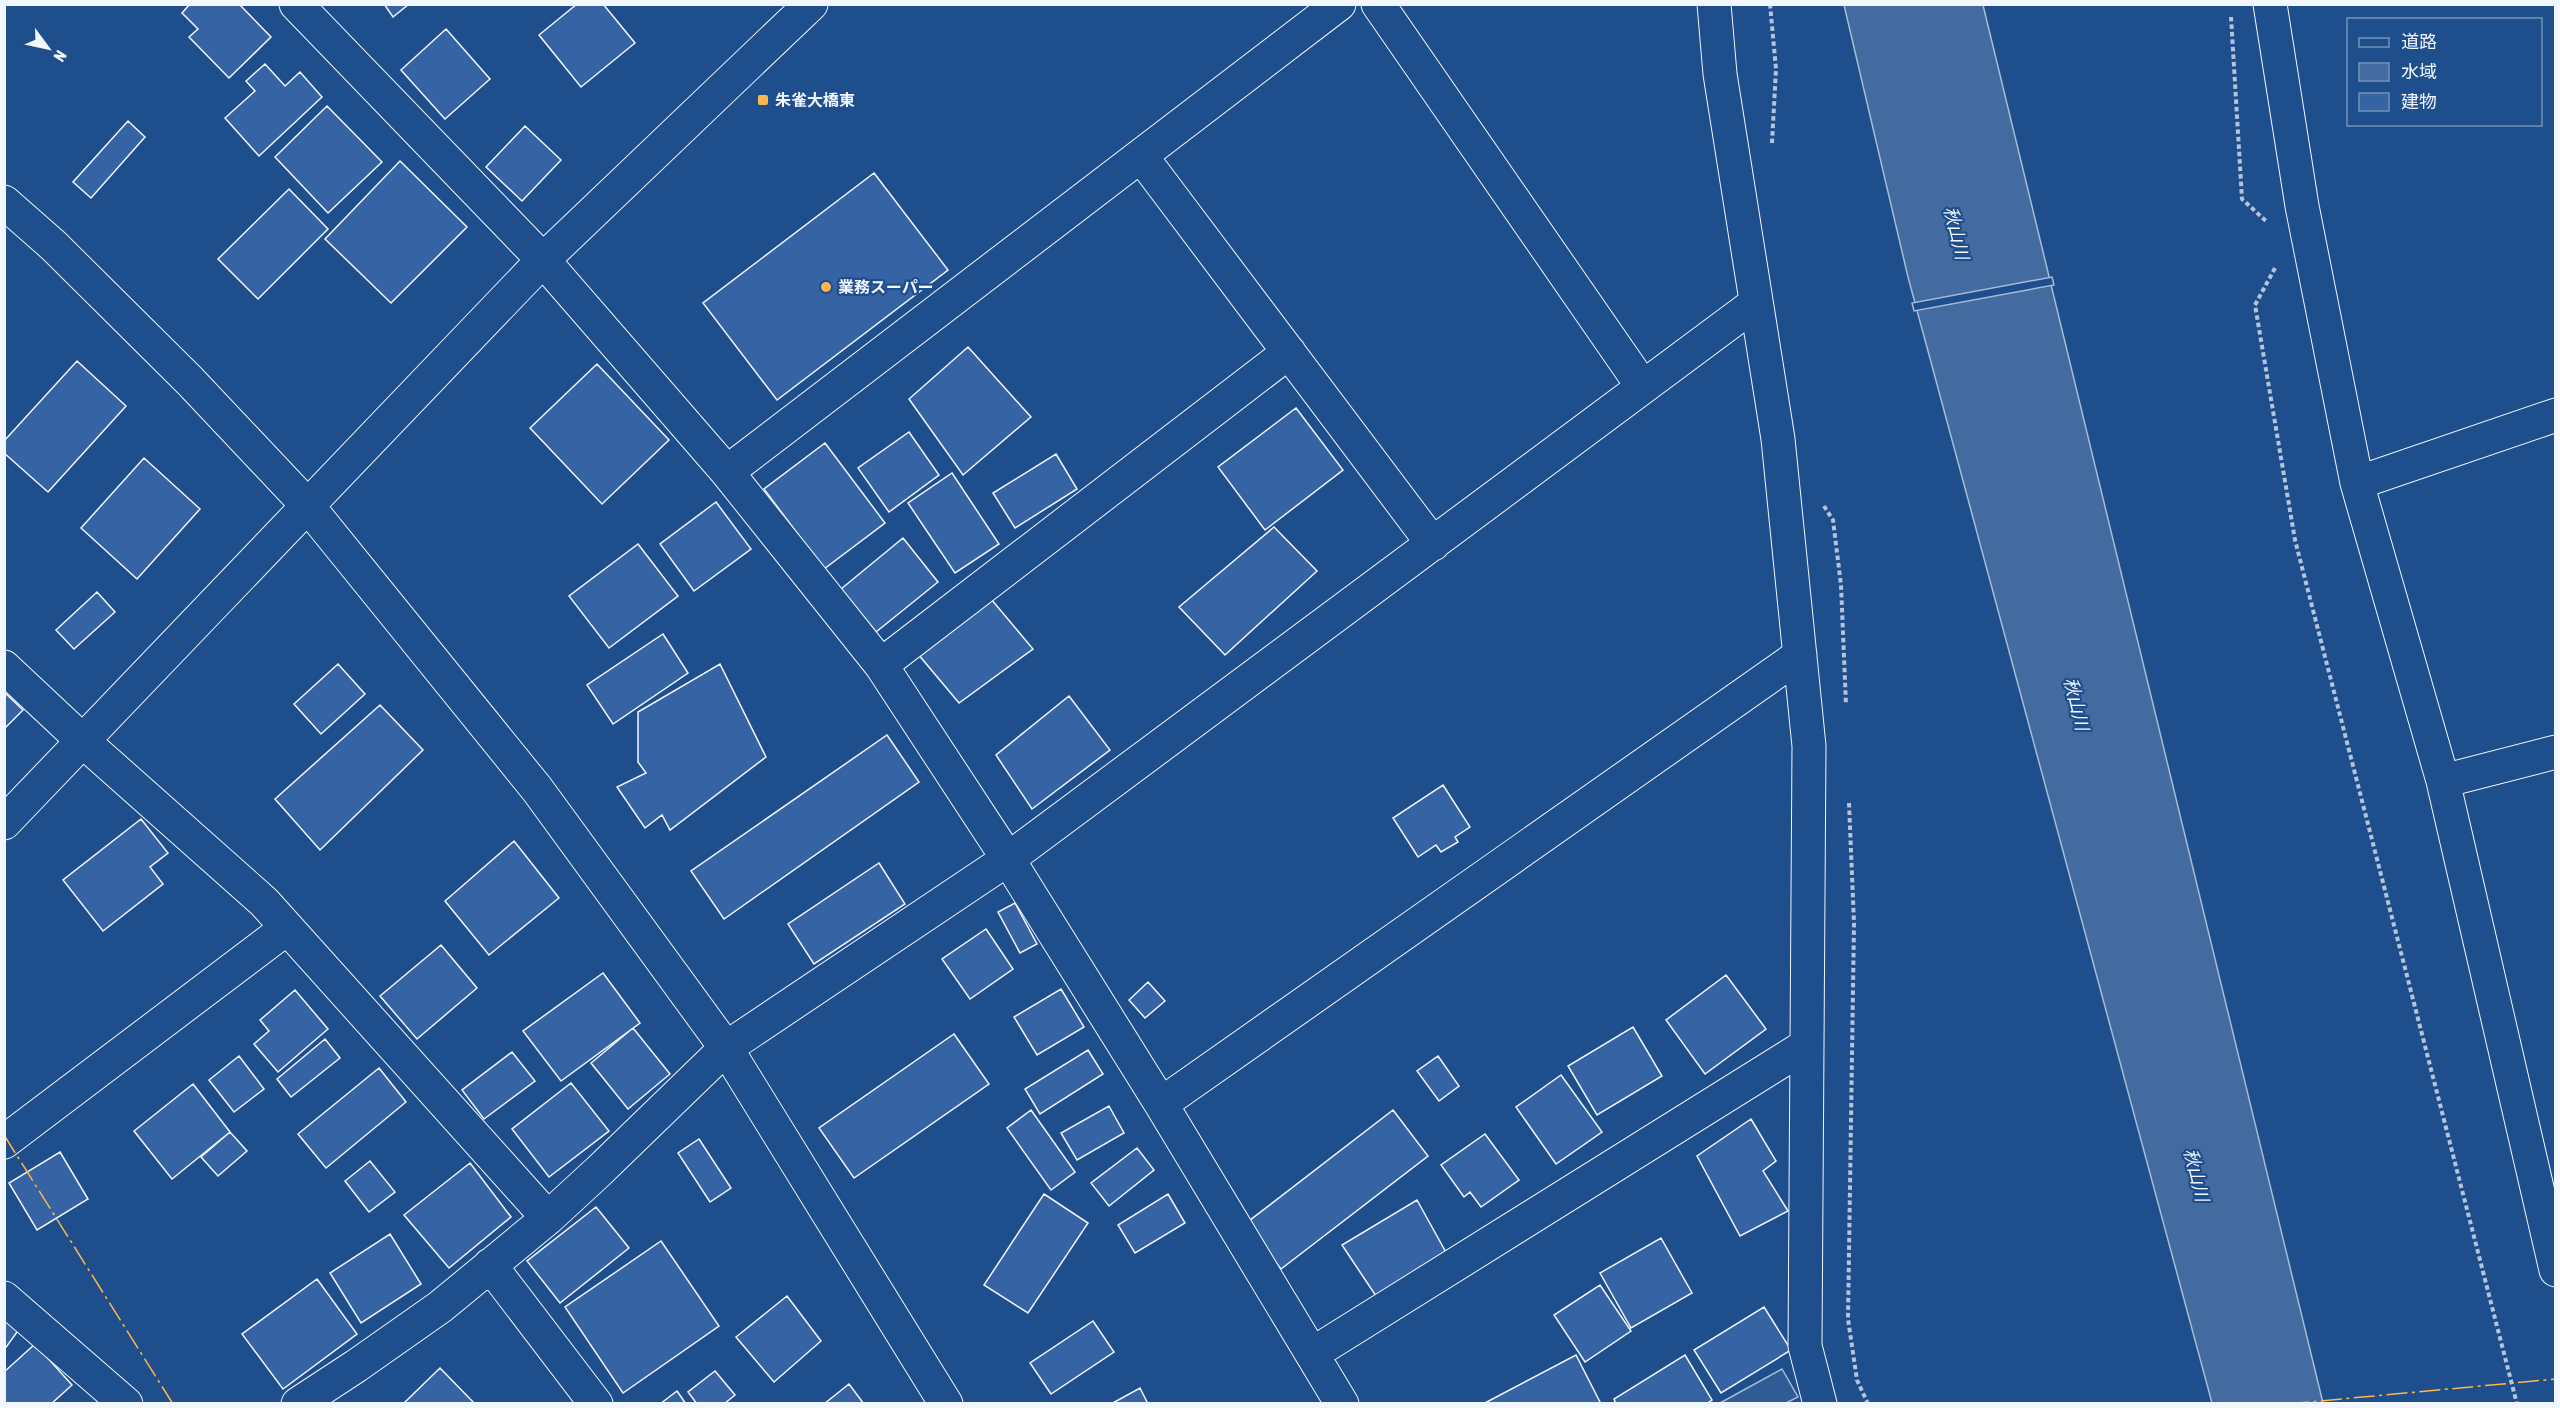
<svg xmlns="http://www.w3.org/2000/svg" width="2560" height="1408" viewBox="0 0 2560 1408" font-family="'Asap Condensed','Noto Sans JP',sans-serif">
<style>
.built{fill:#305b95;stroke:#a8bbd7;stroke-width:1.5}
.water{fill:#446ba0;stroke:#a8bbd7;stroke-width:1.5}
.pier{fill:#1f4e8c;stroke:#a8bbd7;stroke-width:1.5}
.building{fill:#3563a3;stroke:#f2f6ff;stroke-width:1.5}
.lines{fill:none;stroke-linecap:round;stroke-linejoin:round}
.minor-casing{stroke:#f2f6ff;stroke-width:35}
.path{stroke:#b3c4dc;stroke-width:4;stroke-dasharray:4.5 3;stroke-linecap:butt}
.minor{stroke:#1f4e8c;stroke-width:33}
.power{stroke:#ffb74d;stroke-width:1.5;stroke-dasharray:21 4.5 3 4.5;stroke-linecap:butt}
.poi-dot{fill:#ffb74d;stroke:#1f4e8c;stroke-width:2}
.labels{text-anchor:middle;stroke-width:4.5;stroke-linejoin:round;paint-order:stroke}
.poi-label{font-size:16px;font-weight:bold;fill:#f2f6ff;stroke:#1f4e8c;text-anchor:start}
.water-label{font-size:18px;font-style:italic;fill:#f2f6ff;stroke:#1f4e8c}
</style>
<rect width="100%" height="100%" fill="#1f4e8c"/>
<path class="built" d="M1782 1369 1798 1397 1786 1403H1720Z"/>
<path class="water" d="M1844 5H1983L2323 1403H2212L1908 277Z"/>
<path class="pier" d="M2052 277 2054 285 1914 311 1912 303Z"/>
<path class="building" d="M190 4H239L271 37 229 78 189 37 198 29 182 13Z
M384 4H409L393 17Z
M577 4H603L635 43 581 87 539 35Z
M446 29 490 79 445 119 401 70Z
M265 64 285 86 300 72 322 97 259 156 225 118 255 91 246 81Z
M327 106 382 162 328 213 275 157Z
M128 121 145 137 91 198 73 182Z
M525 126 561 160 522 201 486 167Z
M400 161 467 227 391 303 325 239Z
M874 173 948 270 777 400 703 303Z
M289 189 328 229 258 299 218 259Z
M968 347 1031 417 963 475 909 399Z
M77 361 126 406 48 492 4 453V441Z
M597 364 669 440 602 504 530 428Z
M1296 408 1343 470 1265 530 1218 467Z
M909 432 939 475 889 512 858 468Z
M825 443 885 523 824 569 764 489Z
M1056 454 1077 489 1015 528 993 493Z
M144 458 200 509 137 579 81 528Z
M952 473 999 544 955 573 908 503Z
M716 502 751 549 694 591 660 544Z
M1274 527 1317 571 1225 655 1179 607Z
M903 538 938 582 876 632 841 589Z
M638 544 678 596 609 648 569 596Z
M97 592 115 612 74 649 56 630Z
M991 599 1033 649 959 703 918 654Z
M663 634 688 673 613 724 587 685Z
M338 664 365 694 321 734 294 704Z
M720 664 766 757 670 830 662 815 645 828 617 787 646 773 638 762V712Z
M4 692 23 710 4 729Z
M1069 696 1110 750 1032 809 996 755Z
M380 705 423 750 320 850 275 799Z
M887 735 919 782 724 919 691 871Z
M1443 785 1470 827 1455 837 1458 842 1441 852 1436 845 1418 857 1393 818Z
M141 819 168 853 150 867 163 884 103 931 63 880Z
M514 841 559 898 489 955 445 901Z
M879 863 905 904 814 964 788 924Z
M1015 903 1037 944 1020 953 998 912Z
M986 929 1013 969 970 999 942 959Z
M441 945 477 988 417 1039 380 996Z
M603 973 640 1023 561 1081 523 1031Z
M1726 975 1766 1029 1705 1074 1666 1020Z
M1148 982 1165 1001 1145 1018 1129 1000Z
M1061 989 1084 1027 1037 1055 1014 1017Z
M295 990 328 1029 278 1072 254 1044 269 1031 260 1020Z
M1633 1027 1662 1076 1597 1115 1568 1066Z
M633 1028 670 1074 628 1109 591 1063Z
M954 1034 989 1084 854 1178 819 1128Z
M325 1039 340 1058 291 1097 277 1079Z
M1088 1050 1103 1074 1040 1114 1025 1089Z
M512 1052 535 1081 484 1119 462 1090Z
M239 1056 264 1089 234 1112 209 1080Z
M1438 1056 1459 1086 1439 1101 1417 1071Z
M379 1068 406 1102 326 1168 298 1134Z
M1561 1075 1602 1132 1556 1164 1516 1107Z
M571 1083 609 1131 549 1177 512 1129Z
M193 1084 230 1132 172 1179 134 1131Z
M1109 1106 1124 1133 1077 1160 1061 1133Z
M1031 1110 1075 1172 1051 1190 1007 1128Z
M1393 1110 1428 1156 1281 1269 1245 1224Z
M1751 1119 1776 1161 1763 1171 1788 1211 1740 1236 1697 1156Z
M230 1132 247 1151 218 1176 201 1157Z
M1485 1134 1519 1180 1481 1207 1470 1192 1464 1197 1441 1165Z
M699 1139 731 1188 710 1202 678 1153Z
M1137 1148 1154 1170 1109 1206 1091 1183Z
M60 1152 88 1199 37 1230 9 1183Z
M370 1161 395 1192 369 1212 345 1181Z
M470 1163 511 1217 449 1268 404 1215Z
M1044 1194 1088 1223 1028 1313 984 1285Z
M1168 1194 1185 1223 1135 1253 1118 1225Z
M1417 1200 1453 1265 1384 1308 1342 1245Z
M596 1207 629 1248 560 1303 527 1261Z
M390 1234 421 1284 361 1323 330 1273Z
M1661 1238 1692 1293 1631 1328 1600 1273Z
M661 1241 719 1326 623 1393 565 1307Z
M317 1279 357 1334 283 1389 242 1334Z
M1600 1285 1631 1331 1585 1362 1554 1315Z
M787 1296 821 1341 774 1382 736 1337Z
M1764 1307 1791 1350 1721 1393 1694 1350Z
M4 1317 20 1328 4 1350Z
M1093 1321 1114 1352 1051 1394 1030 1363Z
M35 1344 72 1385 51 1404H4V1372Z
M1576 1355 1601 1404H1483Z
M1685 1355 1712 1400 1706 1404H1616L1614 1399Z
M440 1368 475 1404H403Z
M715 1371 735 1395 724 1404H697L688 1392Z
M849 1384 864 1404H824Z
M1140 1388 1148 1404H1111Z
M677 1391 686 1404H660Z"/>
<g class="lines">
<g class="minor-casing">
<path id="minor" d="M296 4 543 260 727 472 881 665 1008 859 1161 1104 1342 1404
M1378 4 1643 387
M1714 4 1720 74 1778 439 1809 746 1805 1346 1820 1404
M2270 4 2302 206 2357 483 2443 781 2556 1270
M1141 156 1433 544
M4 202 54 246 190 381 307 505 537 789 726 1048 946 1404
M727 472 1339 4
M2357 483 2556 415
M881 665 1289 352
M4 667 84 742 264 902 548 1218
M2443 781 2556 752
M4 823 543 260 811 4
M1161 1104 1800 655
M4 1142 287 928
M490 1265 596 1404
M4 1298 126 1404
M1312 1354 1807 1045
M298 1404 356 1366 440 1307 548 1218 599 1171 726 1048 1008 859 1756 303"/>
</g>
<path class="path" d="M1770 4 1776 69 1772 143
M2231 17 2242 199 2266 221
M2275 268 2255 305 2295 540 2517 1404
M1824 506 1833 520 1841 585 1846 705
M1849 803 1854 923 1848 1319 1857 1380 1868 1404"/>
<use href="#minor" class="minor"/>
<path class="power" d="M4 1135 173 1404
M2288 1404 2556 1379"/>
</g>
<g class="poi-dot">
<rect x="757" y="94" width="12" height="12" rx="3"/>
<circle cx="826" cy="287" r="6"/>
</g>
<g class="labels">
<g class="poi-label">
<text x="775" y="106">朱雀大橋東</text>
<text x="838" y="293">業務スーパー</text>
</g>
<g class="water-label">
<text transform="translate(1956 233) rotate(76)" y="6">秋山川</text>
<text transform="translate(2076 704) rotate(76)" y="6">秋山川</text>
<text transform="translate(2196 1175) rotate(76)" y="6">秋山川</text>
</g>
</g>
<rect width="2560" height="1408" fill="none" stroke="#f2f6ff" stroke-width="12"/>
<rect x="2347" y="18" width="195" height="108" fill="#1f4e8c" stroke="#7391ba" stroke-width="1.5"/>
<rect x="2359" y="38" width="30" height="9" fill="#1f4e8c" stroke="#7391ba" stroke-width="1.5"/>
<text x="2401" y="48" font-size="18" fill="#f2f6ff">道路</text>
<rect x="2359" y="63" width="30" height="18" fill="#446ba0" stroke="#7391ba" stroke-width="1.5"/>
<text x="2401" y="78" font-size="18" fill="#f2f6ff">水域</text>
<rect x="2359" y="93" width="30" height="18" fill="#3563a3" stroke="#7391ba" stroke-width="1.5"/>
<text x="2401" y="108" font-size="18" fill="#f2f6ff">建物</text>
<g transform="translate(48 48) rotate(123)" stroke="#1f4e8c" stroke-width="4.5" paint-order="stroke">
<path d="M0-4.5L10 22L0 15L-10 22Z" fill="#f2f6ff"/>
<text y="-9" font-size="16" font-weight="bold" text-anchor="middle" fill="#f2f6ff">N</text>
</g>
</svg>
